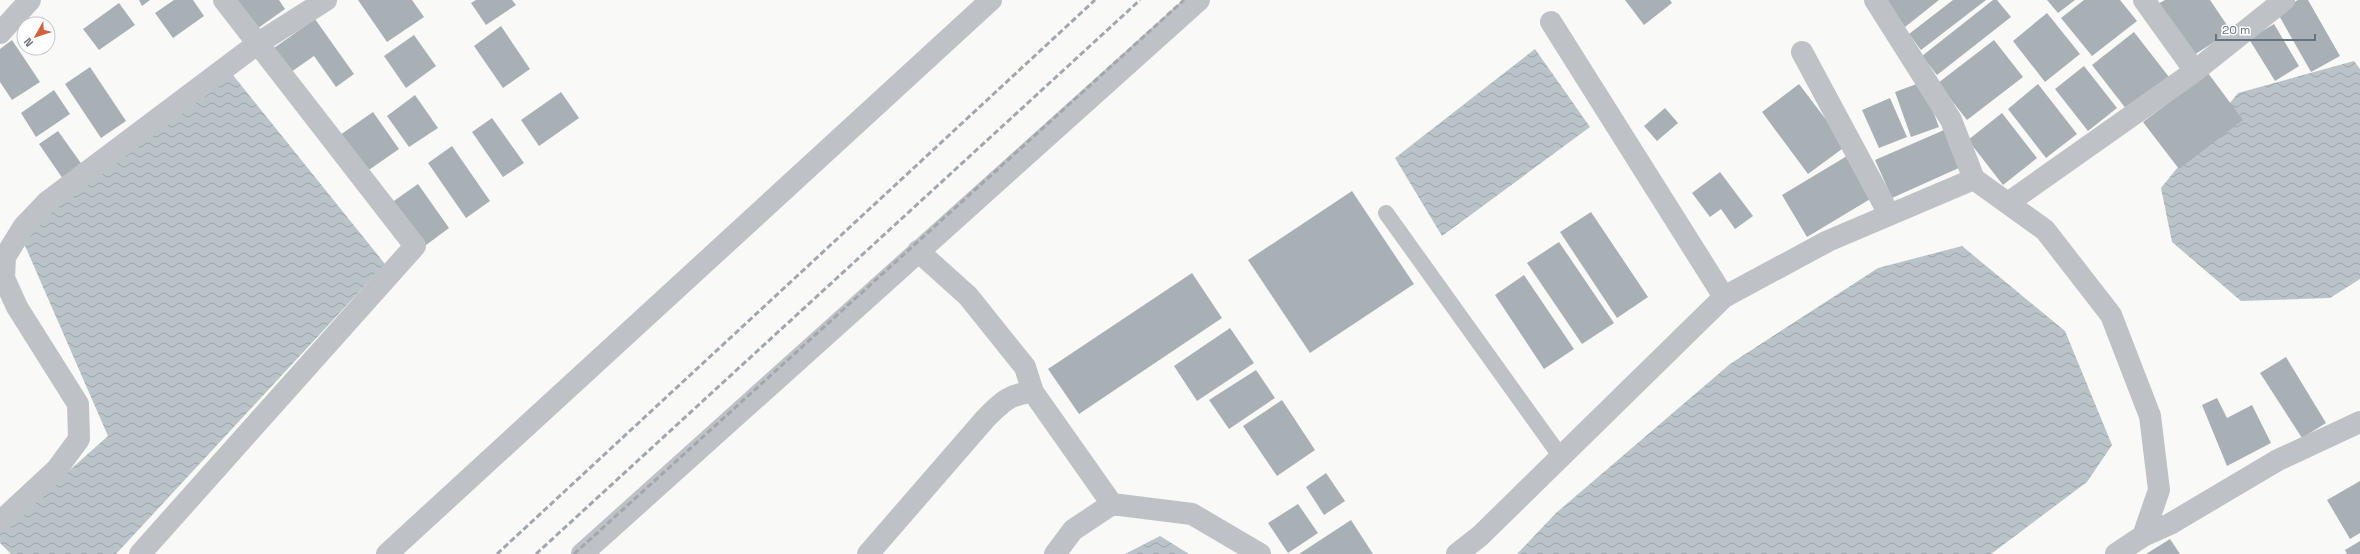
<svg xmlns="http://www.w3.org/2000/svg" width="2360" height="554" viewBox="0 0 2360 554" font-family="'Space Grotesk',sans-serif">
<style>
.water{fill:url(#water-waves)}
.building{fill:#a9b0b5}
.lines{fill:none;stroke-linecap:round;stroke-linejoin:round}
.service{stroke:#bec2c6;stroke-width:16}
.minor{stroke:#bec2c6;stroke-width:22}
.rail{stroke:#a1a7ac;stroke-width:3;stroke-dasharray:6 3;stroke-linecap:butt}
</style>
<defs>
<pattern id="water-waves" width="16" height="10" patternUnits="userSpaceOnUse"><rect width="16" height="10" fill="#bac4c8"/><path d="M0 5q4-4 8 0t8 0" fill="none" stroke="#9ba4a8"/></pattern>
</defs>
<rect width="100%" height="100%" fill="#f9f9f7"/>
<path class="water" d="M1535 49 1590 127 1442 236 1395 158Z
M2354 61 2360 69V279L2330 298 2241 301 2172 242 2161 188 2238 93Z
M224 64 385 264 116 554H11L0 543V532L108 436 19 232Z
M1962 246 2065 331 2112 445 2087 482 1991 554H1517L1556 513 1730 364 1878 268Z
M1160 536 1189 554H1125Z"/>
<path class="building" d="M139 0H150L142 6Z
M174 0H193L204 16 173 38 155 13Z
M232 0H279L285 9 254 31Z
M358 0H412L424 17 387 42Z
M476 0H512L516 5 486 25 471 3Z
M1625 0H1670L1672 3 1644 25Z
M1884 0H1939L1905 27Z
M1953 0H1986L1921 50 1909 34Z
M1993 0H1997L2011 17 1937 75 1922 56Z
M2047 0H2075L2058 13Z
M2084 0H2120L2137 21 2092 56 2061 18Z
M2165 0H2210L2231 31 2191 57 2156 5Z
M2298 0H2308L2340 56 2311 72 2277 12Z
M119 3 135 25 99 50 83 29Z
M2047 13 2080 54 2045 82 2013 41Z
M315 19 354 74 336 87 314 56 291 72 274 48Z
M2274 24 2299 66 2275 81 2249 39Z
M501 26 530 69 503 88 474 46Z
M2134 32 2169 77 2127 110 2092 65Z
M414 35 436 66 406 88 384 56Z
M12 40 40 82 12 100 0 82V49Z
M1994 40 2023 77 1967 120 1938 83Z
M2084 66 2117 108 2088 131 2055 89Z
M90 67 126 121 101 138 65 84Z
M2208 73 2243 120 2179 169 2143 122Z
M1922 82 1939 127 1911 137 1895 92Z
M1799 84 1846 146 1808 174 1762 112Z
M2038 84 2077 134 2046 158 2008 109Z
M54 90 70 114 36 137 21 113Z
M561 92 579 118 539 146 521 120Z
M415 95 438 128 409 147 387 116Z
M1890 98 1907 137 1879 148 1862 110Z
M1665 108 1678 123 1657 141 1644 126Z
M373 112 399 149 366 172 340 135Z
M2002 113 2037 158 2003 185 1968 140Z
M492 118 524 163 503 177 472 132Z
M1944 130 1961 167 1892 198 1875 160Z
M58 131 83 166 63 179 39 144Z
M452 146 490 201 466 218 428 163Z
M1847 156 1872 198 1807 237 1782 195Z
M1720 172 1753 216 1735 229 1721 209 1710 217 1692 193Z
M418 184 449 228 422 248 391 203Z
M1352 191 1414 284 1310 353 1248 260Z
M1591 212 1648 297 1617 318 1560 232Z
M1559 242 1614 323 1582 344 1527 263Z
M1192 273 1222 318 1079 414 1048 369Z
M1524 275 1574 349 1544 369 1495 295Z
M1230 328 1254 363 1197 401 1174 366Z
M2286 357 2326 423 2302 438 2260 373Z
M1256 370 1275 398 1229 429 1209 400Z
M2217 398 2227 418 2252 405 2271 443 2227 466 2202 405Z
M1282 400 1315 450 1277 476 1243 426Z
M1326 473 1345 501 1324 515 1306 487Z
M2360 481V533L2350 539 2327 500Z
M1298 504 1318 533 1288 553 1268 523Z
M1351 520 1373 554H1299Z
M2170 539 2180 554H2146Z
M2360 541V554H2347L2345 550Z"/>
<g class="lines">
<path class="service" d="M1386 213 1561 457"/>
<path class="minor" d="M1875 0 1951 120 1974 179
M1551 22 1724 297
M0 33 30 0
M1802 52 1889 214
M2195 71 2284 0
M2008 203 2195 71 2144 0
M918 251 968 296 1025 367 1033 392 1112 504
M0 522 57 469 79 439 78 404 17 307 4 278 5 257 24 226 47 202 257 44 326 0
M2143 536 2170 524 2278 460 2360 422
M140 554 415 246 224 0
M387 554 991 0
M582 554 1199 0
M868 554 986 418C1002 402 1009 394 1033 392
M1055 554 1073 530 1112 504 1192 514 1260 554
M1457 554 1480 536 1724 297 1828 241 1974 179 2045 230 2111 315 2150 416 2159 490 2143 536 2116 554"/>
<path class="rail" d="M497 554 1095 0
M536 554 1140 0
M574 554 1184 0"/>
</g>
<g transform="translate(36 36) rotate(231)"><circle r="19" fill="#ffffff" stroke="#c2c7cc"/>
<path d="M0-3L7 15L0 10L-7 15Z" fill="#d4603c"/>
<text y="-6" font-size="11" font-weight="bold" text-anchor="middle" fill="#66747f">N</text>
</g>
<path d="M2216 34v6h99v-6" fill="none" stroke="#66747f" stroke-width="2"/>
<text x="2222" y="34" font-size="12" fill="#66747f" stroke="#ffffff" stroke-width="3" paint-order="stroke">20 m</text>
</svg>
